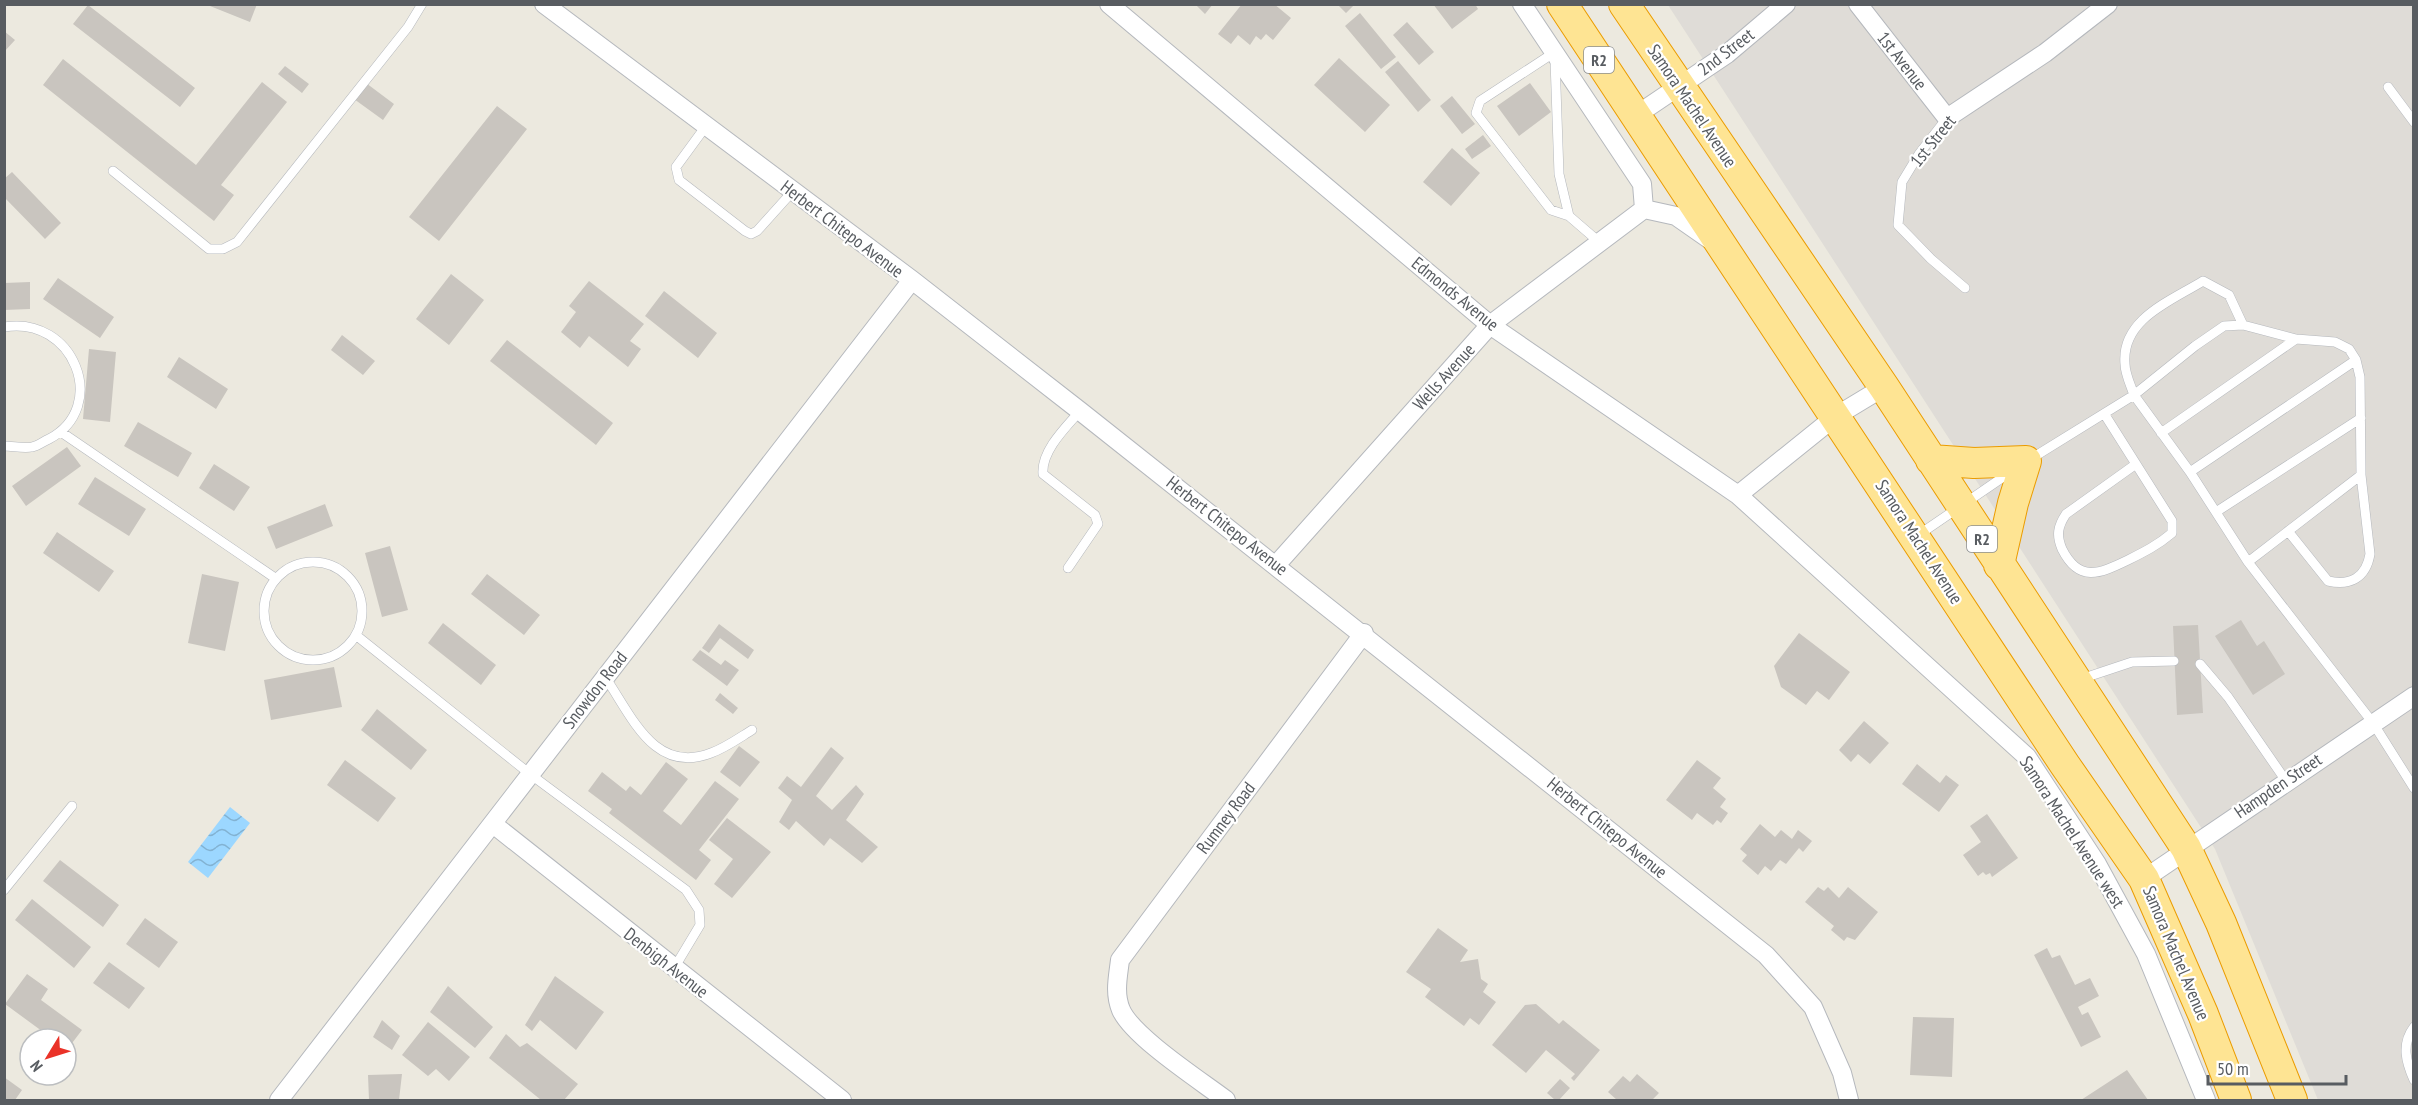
<svg xmlns="http://www.w3.org/2000/svg" width="2418" height="1105" viewBox="0 0 2418 1105" font-family="'PT Sans Narrow',sans-serif">
<style>
.industrial{fill:#dfdcd7}
.water{fill:url(#water-waves)}
.building{fill:#c9c5bf}
.lines{fill:none;stroke-linecap:round;stroke-linejoin:round}
.service-casing{stroke:#b5b8bd;stroke-width:10}
.minor-casing{stroke:#b5b8bd;stroke-width:20}
.trunk-casing{stroke:#eb9c00;stroke-width:32}
.service{stroke:#fff;stroke-width:9}
.minor{stroke:#fff;stroke-width:18}
.trunk{stroke:#fee493;stroke-width:30}
.labels{text-anchor:middle;stroke-width:4.5;stroke-linejoin:round;paint-order:stroke}
.shield{fill:#fff;stroke:#8a8d90;stroke-width:1.5}
.shield-label{font-size:16px;font-weight:bold;fill:#585c61}
.street-label{font-size:18px;fill:#585c61;stroke:#fff}
</style>
<defs>
<pattern id="water-waves" width="16" height="10" patternUnits="userSpaceOnUse" patternTransform="scale(1.5)"><rect width="16" height="10" fill="#9cd7ff"/><path d="M0 5q4-4 8 0t8 0" fill="none" stroke="#82b2d2"/></pattern>
</defs>
<rect width="100%" height="100%" fill="#ece9df"/>
<path class="industrial" d="M1668 5H2413V1100H2318L2215 849Z"/>
<path class="water" d="M230 807 250 823 208 878 188 862Z"/>
<path class="building" d="M205 4H257L250 22Z
M1195 4H1213L1205 14Z
M1242 4H1274L1291 18 1273 40 1266 34 1261 40 1256 36 1250 45 1238 35 1231 44 1218 34Z
M1337 4H1355L1346 13Z
M1433 4H1475L1478 9 1452 29Z
M88 5 195 88 180 107 73 24Z
M1360 13 1396 57 1381 69 1345 26Z
M1407 22 1434 52 1419 65 1393 35Z
M4 31 15 40 4 52Z
M1339 58 1390 105 1365 132 1314 85Z
M63 59 196 165 262 82 287 102 221 185 234 195 214 221 43 85Z
M1398 61 1431 100 1418 112 1385 72Z
M285 66 309 84 302 93 278 74Z
M366 83 394 104 383 120 354 99Z
M1530 83 1551 112 1519 136 1497 106Z
M1452 96 1475 124 1462 134 1440 106Z
M497 106 527 129 439 241 409 217Z
M1483 135 1491 146 1472 159 1465 149Z
M1452 148 1480 173 1451 206 1423 182Z
M12 172 61 223 45 239 4 197V179Z
M451 274 484 300 449 345 416 319Z
M58 278 114 317 100 338 43 299Z
M589 281 644 324 630 341 641 349 628 367 589 336 580 348 561 332 576 312 569 306Z
M30 282V309L4 310V283Z
M664 291 717 333 698 358 645 316Z
M342 335 375 361 363 375 331 350Z
M507 340 613 423 596 445 490 361Z
M89 349 116 352 110 422 83 419Z
M179 357 228 389 216 409 167 377Z
M138 422 192 453 178 477 124 446Z
M67 447 81 466 26 506 12 486Z
M214 464 250 487 234 511 199 488Z
M95 477 146 509 129 536 78 504Z
M325 504 333 526 276 549 267 527Z
M57 532 114 571 99 592 43 553Z
M390 546 408 610 382 617 365 553Z
M202 574 239 582 225 651 188 643Z
M487 574 540 615 524 635 471 594Z
M2241 620 2257 646 2264 641 2285 674 2253 695 2215 636Z
M443 623 496 665 481 685 428 643Z
M719 624 754 650 748 659 720 638 709 653 702 648Z
M2198 625 2203 713 2177 715 2173 626Z
M1799 633 1850 672 1829 700 1817 691 1806 705 1781 687 1774 666Z
M700 650 721 665 725 660 739 670 727 686 692 660Z
M334 667 342 707 271 720 264 680Z
M720 693 738 708 733 714 715 700Z
M377 709 427 750 411 770 361 730Z
M1864 721 1889 743 1870 764 1858 754 1851 762 1839 750Z
M739 746 760 762 740 787 720 772Z
M831 747 844 758 816 796 832 810 856 785 864 794 846 820 878 847 862 863 830 838 824 846 796 821 789 830 779 822 792 800 778 788 787 776 801 787Z
M345 760 396 798 378 822 327 785Z
M1697 760 1721 778 1713 788 1726 799 1720 807 1728 813 1721 823 1717 820 1713 825 1697 813 1692 820 1666 800Z
M666 762 688 779 663 811 681 825 715 781 739 799 699 850 711 860 696 880 609 813 612 809 588 791 602 772 626 791 630 786 641 795Z
M1917 764 1940 783 1946 775 1959 785 1939 812 1902 784Z
M1987 814 2018 858 1992 877 1990 873 1986 875 1983 872 1978 876 1963 855 1981 842 1970 826Z
M727 818 771 852 732 898 714 884 733 859 709 840Z
M1760 824 1775 837 1781 830 1792 839 1798 830 1812 841 1803 852 1799 848 1786 864 1780 860 1771 871 1765 866 1758 875 1742 861 1747 855 1740 849Z
M60 860 119 905 103 927 43 881Z
M1818 887 1824 891 1828 887 1839 898 1848 887 1878 912 1855 940 1847 937 1844 941 1831 930 1834 926 1805 902Z
M32 899 91 947 74 968 15 920Z
M145 918 178 942 159 968 126 944Z
M1438 928 1468 950 1460 962 1478 959 1481 979 1488 984 1483 992 1496 1002 1479 1025 1470 1018 1464 1026 1425 997 1431 989 1406 972Z
M2047 948 2052 958 2060 955 2075 985 2090 978 2099 996 2078 1007 2082 1015 2088 1012 2101 1037 2081 1047 2034 955Z
M109 962 145 988 129 1009 93 983Z
M27 974 48 989 41 1000 82 1030 66 1051V1039H48L50 1037 5 1004Z
M555 976 604 1012 576 1050 540 1020 532 1031 525 1025Z
M448 986 493 1027 475 1048 430 1012Z
M1536 1004 1559 1024 1563 1020 1600 1050 1574 1081 1571 1078 1575 1074 1546 1050 1526 1073 1492 1045 1525 1005Z
M1913 1017 1954 1018 1952 1077 1910 1075Z
M382 1020 400 1036 392 1050 373 1037Z
M428 1022 470 1057 449 1081 436 1069 428 1076 402 1055Z
M506 1034 520 1047 527 1043 578 1084 564 1100H541L489 1058Z
M2127 1070 2148 1100H2081Z
M402 1074 399 1100H369L368 1075Z
M1637 1074 1659 1093 1652 1100H1617L1608 1092 1623 1076 1630 1082Z
M4 1077 22 1090 15 1100H4Z
M1560 1079 1570 1088 1559 1100H1555L1547 1093Z"/>
<g class="lines">
<g class="service-casing">
<path id="service" d="M1555 52 1480 101 1476 113 1551 210 1569 216
M1555 60 1559 174 1569 216 1598 241
M2388 87 2414 122
M1947 118 1919 154 1902 182 1898 225 1931 259 1965 288
M706 126 676 167 679 180 745 231 751 234 757 231 793 191
M113 171 209 249H223L237 242 408 27 422 4
M2243 325 2229 295 2203 281C2171 301 2121 319 2125 364 2125 374 2131 386 2134 395L2195 346 2224 326 2243 325 2296 339 2335 342 2349 349 2356 360 2360 377 2361 475 2248 562
M4 327C74 315 110 407 49 439 44 441 38 446 32 447 24 449 13 446 4 446
M2105 415 2172 521V533C2158 545 2144 552 2128 560 2099 574 2079 583 2062 549 2056 535 2058 526 2066 514L2136 464
M61 432 275 578
M2161 433 2296 339
M2029 460 2134 395 2190 472 2248 562 2373 723 2414 788
M2190 472 2356 360
M2216 512 2361 418
M2288 531 2328 581C2350 586 2366 578 2370 554L2361 475
M1917 536 2012 471
M264 611a49 49 0 1 1 98 0a49 49 0 1 1-98 0Z
M1068 568 1098 524 1095 515 1043 474C1041 451 1066 427 1080 411
M357 636 530 774 686 890 699 910 700 925 673 970
M2200 664 2228 697 2286 781
M605 677C632 716 654 775 711 753 725 748 739 738 752 730
M2081 679 2132 662 2174 661
M4 890 72 806
M2414 1027C2401 1044 2406 1062 2414 1080"/>
</g>
<g class="minor-casing">
<path id="minor" d="M544 4 912 280 1080 411 1766 955 1813 1007 1842 1073 1849 1100
M1109 4 1490 325 1738 495 2027 757 2097 864 2146 954 2206 1100
M1858 4 1947 118 2045 53 2108 4
M1635 116 1727 54 1786 4
M1644 209 1676 216 1709 239
M1738 495 1836 416 1884 387
M1277 564 1490 325 1644 209 1642 184 1522 4
M493 824 842 1100
M2144 879 2414 696
M279 1100 912 280
M1226 1100C1201 1081 1133 1037 1121 1010 1114 993 1118 977 1120 960L1364 633"/>
</g>
<g class="trunk-casing">
<path id="trunk" d="M1562 4 2065 765 2144 879 2203 1014 2236 1100
M1624 4 1884 387 2186 848 2221 923 2292 1100
M1931 460 1974 463 2026 461 2013 503 1999 565"/>
</g>
<use href="#service" class="service"/>
<use href="#minor" class="minor"/>
<use href="#trunk" class="trunk"/>
</g>
<g class="labels">
<g class="shield">
<rect x="1584" y="47" width="30" height="26" rx="4.5"/>
<rect x="1967" y="526" width="30" height="26" rx="4.5"/>
</g>
<g class="shield-label">
<text x="1599" y="66">R2</text>
<text x="1982" y="545">R2</text>
</g>
<g class="street-label">
<text transform="translate(1726 52) rotate(-37)" y="6">2nd Street</text>
<text transform="translate(1902 61) rotate(52)" y="6">1st Avenue</text>
<text transform="translate(1692 106) rotate(56)" y="6">Samora Machel Avenue</text>
<text transform="translate(1933 141) rotate(-51)" y="6">1st Street</text>
<text transform="translate(842 229) rotate(37)" y="6">Herbert Chitepo Avenue</text>
<text transform="translate(1455 294) rotate(39)" y="6">Edmonds Avenue</text>
<text transform="translate(1444 377) rotate(-48)" y="6">Wells Avenue</text>
<text transform="translate(1227 526) rotate(38)" y="6">Herbert Chitepo Avenue</text>
<text transform="translate(1919 542) rotate(57)" y="6">Samora Machel Avenue</text>
<text transform="translate(595 690) rotate(-52)" y="6">Snowdon Road</text>
<text transform="translate(2278 786) rotate(-34)" y="6">Hampden Street</text>
<text transform="translate(1226 818) rotate(-53)" y="6">Rumney Road</text>
<text transform="translate(1607 828) rotate(39)" y="6">Herbert Chitepo Avenue</text>
<text transform="translate(2072 832) rotate(57)" y="6">Samora Machel Avenue west</text>
<text transform="translate(2176 953) rotate(67)" y="6">Samora Machel Avenue</text>
<text transform="translate(666 963) rotate(38)" y="6">Denbigh Avenue</text>
</g>
</g>
<rect width="2418" height="1105" fill="none" stroke="#585c61" stroke-width="12"/>
<g transform="translate(48 1057) rotate(232)"><circle r="28" fill="#ffffff" stroke="#bcbec0" stroke-width="1.5"/>
<path d="M0-4.5L10 22L0 15L-10 22Z" fill="#ea3228"/>
<text y="-9" font-size="16" font-weight="bold" text-anchor="middle" fill="#585c61">N</text>
</g>
<path d="M2208 1075v9h138v-9" fill="none" stroke="#585c61" stroke-width="3"/>
<text x="2217" y="1075" font-size="18" fill="#585c61" stroke="#ffffff" stroke-width="4.5" paint-order="stroke">50 m</text>
</svg>
